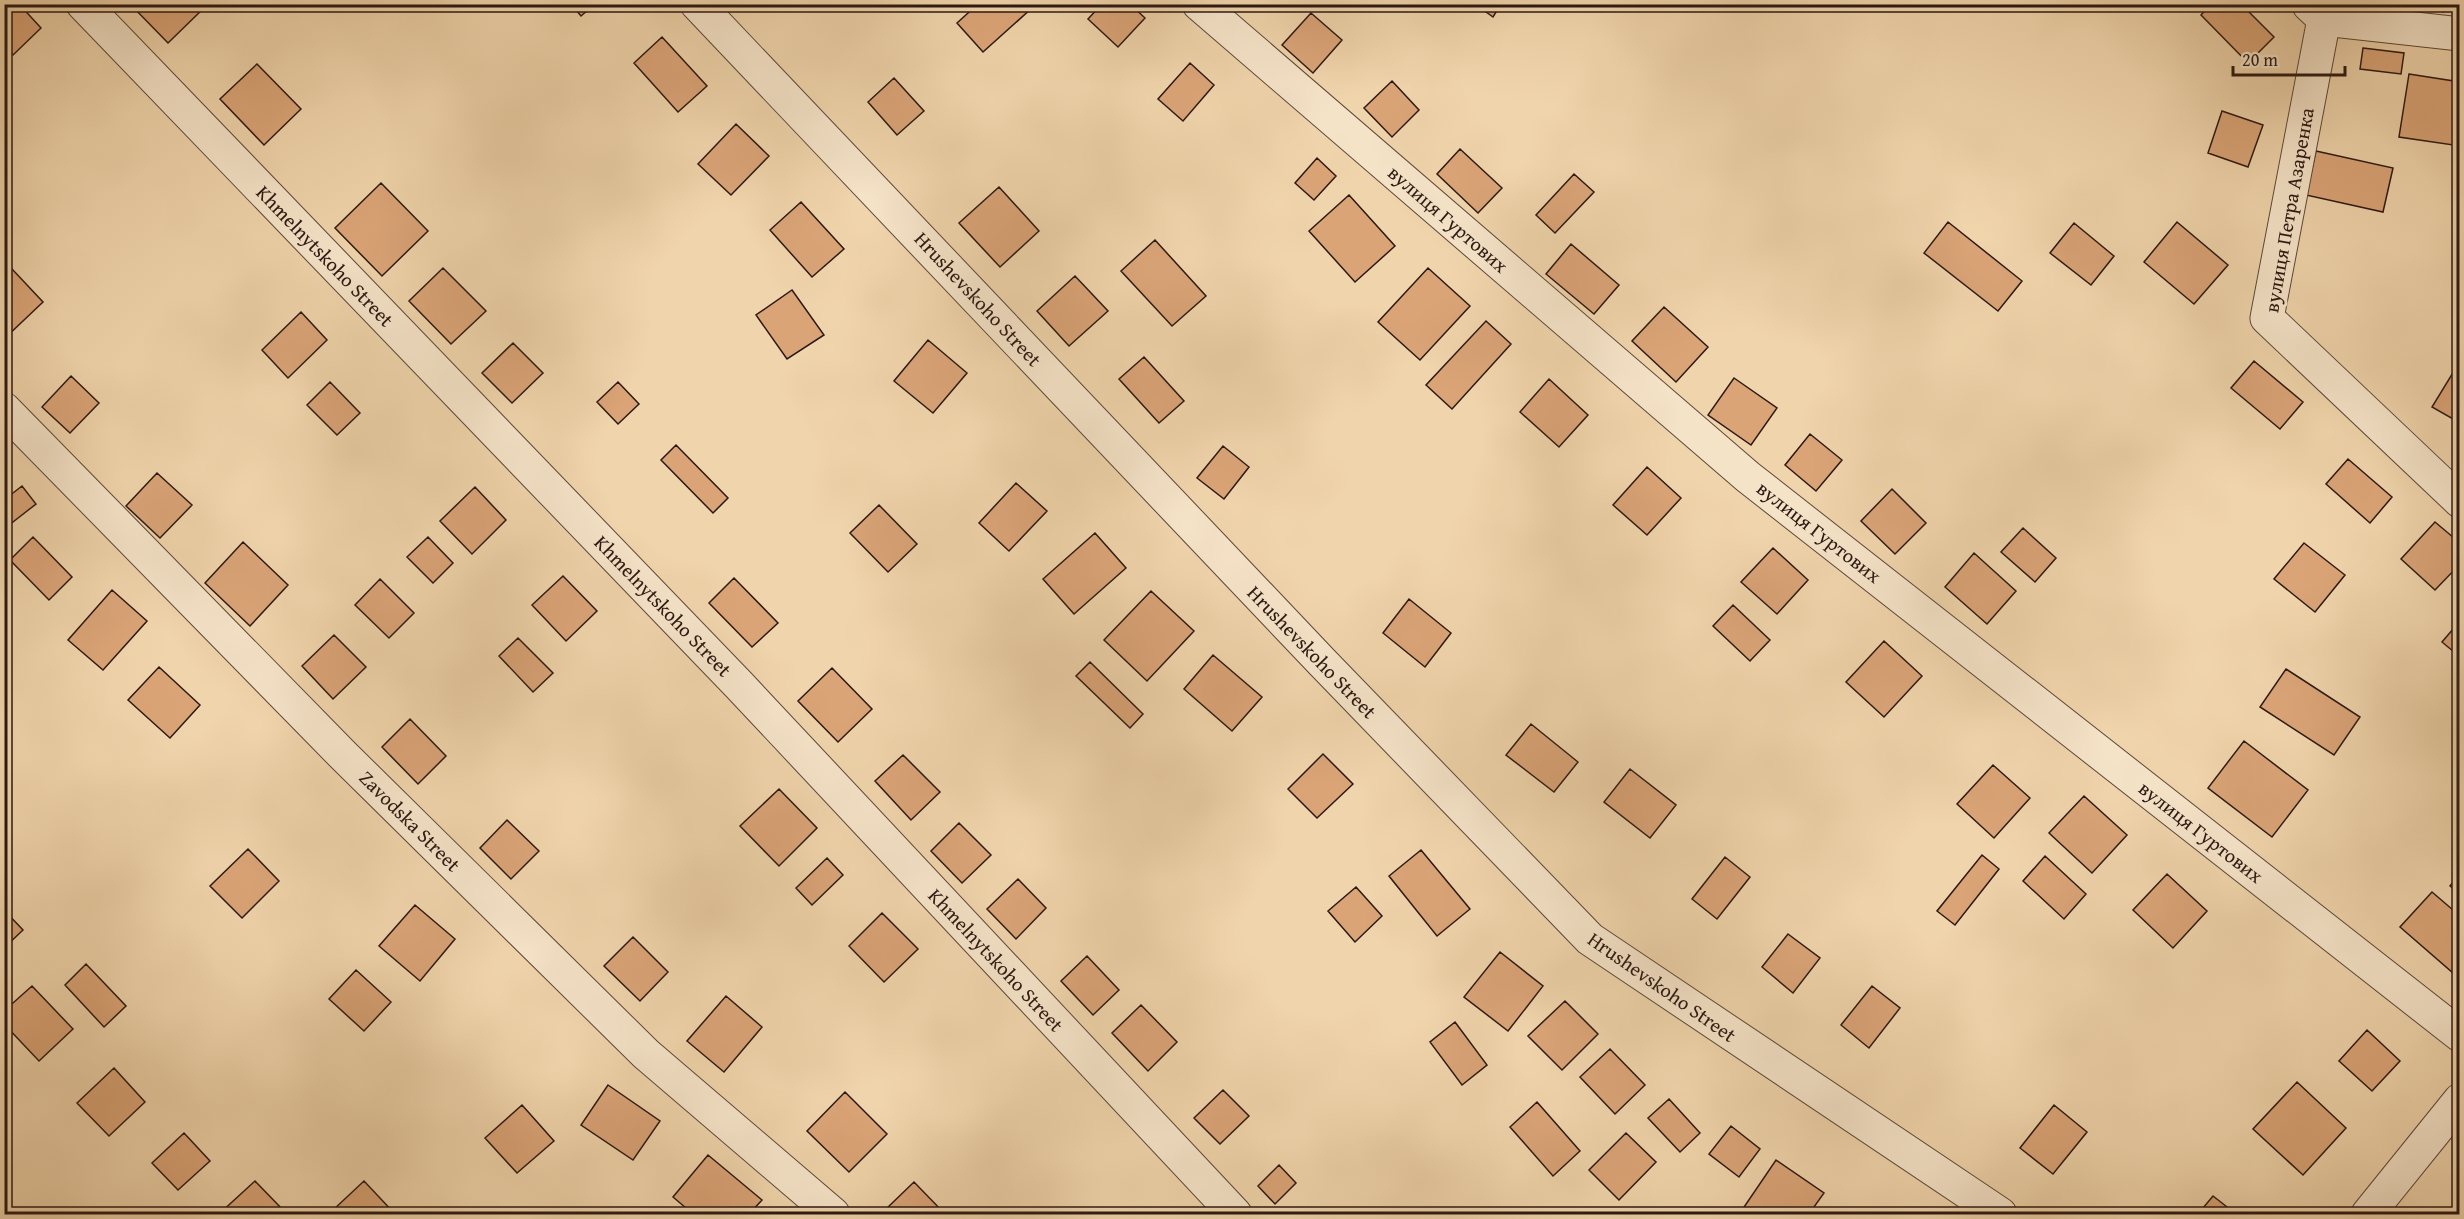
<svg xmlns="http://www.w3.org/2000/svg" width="2464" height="1219" viewBox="0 0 2464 1219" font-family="'Gentium Book Plus',serif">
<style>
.building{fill:#daa477;stroke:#2b1913;stroke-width:1.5}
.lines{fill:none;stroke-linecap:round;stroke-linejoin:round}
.minor-casing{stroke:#5c4839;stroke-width:35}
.minor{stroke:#f5e3c8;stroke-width:33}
.labels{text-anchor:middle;stroke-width:6;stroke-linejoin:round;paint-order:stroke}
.street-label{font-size:20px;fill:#2b1913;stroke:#f5e3c8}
</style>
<rect width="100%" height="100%" fill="#f0d4ab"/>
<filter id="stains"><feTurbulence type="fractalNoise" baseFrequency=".00333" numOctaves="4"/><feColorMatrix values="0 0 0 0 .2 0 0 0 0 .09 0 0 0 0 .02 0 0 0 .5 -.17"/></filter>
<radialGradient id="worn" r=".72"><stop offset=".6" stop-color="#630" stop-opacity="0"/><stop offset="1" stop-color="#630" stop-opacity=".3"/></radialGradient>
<path class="building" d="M4 4H19L41 28 13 55 4 46Z
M130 4H206L207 5 168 43Z
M571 4H595L581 16Z
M978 4H1029L1032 8 983 52 957 23Z
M1102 4H1130L1145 18 1118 47 1088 19Z
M1475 4H1501L1493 17Z
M2211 4H2241L2274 37 2248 63 2201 15Z
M2431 4H2448L2443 12Z
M1311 13 1342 40 1313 73 1282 45Z
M662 37 707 86 678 112 634 63Z
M2363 48 2404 53 2401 74 2360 69Z
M1190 63 1214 85 1183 121 1158 99Z
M257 64 301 109 264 145 220 99Z
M2409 74 2460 82V146L2399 137Z
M894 78 924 111 897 135 868 102Z
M1392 81 1419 110 1392 137 1364 108Z
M2222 111 2263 125 2248 167 2208 153Z
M736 124 769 156 731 195 698 164Z
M1460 149 1502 188 1478 213 1437 174Z
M2316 151 2393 168 2383 212 2306 195Z
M1317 158 1336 176 1314 200 1295 183Z
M1574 174 1594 192 1555 233 1536 215Z
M381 183 428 231 382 276 335 228Z
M999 187 1039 231 1000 267 959 223Z
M1349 195 1395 246 1355 282 1309 231Z
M801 202 844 249 812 277 770 230Z
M1948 222 2022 281 1998 311 1924 253Z
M2177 222 2228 265 2194 304 2144 262Z
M2074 223 2114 256 2091 285 2050 253Z
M1155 240 1206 296 1172 326 1121 271Z
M1571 244 1619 285 1594 314 1546 274Z
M443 268 486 311 451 344 409 301Z
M1428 268 1470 306 1420 360 1378 322Z
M12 269 43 302 4 339V276Z
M1075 276 1108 311 1069 346 1037 311Z
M792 290 824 335 787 359 756 315Z
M1664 307 1708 347 1676 382 1632 341Z
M301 312 327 340 288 378 262 350Z
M1486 321 1511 344 1452 409 1426 385Z
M928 340 967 373 933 413 894 381Z
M513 343 543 373 512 403 482 373Z
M1144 357 1184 401 1159 423 1119 379Z
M2254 361 2303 402 2280 429 2231 388Z
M2454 371 2460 374V423L2432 407Z
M71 376 99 403 70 433 42 407Z
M1734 378 1777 408 1751 445 1708 415Z
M1549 379 1588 415 1559 447 1520 412Z
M330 382 360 413 337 435 307 405Z
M618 382 639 404 618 424 597 402Z
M1810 434 1842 460 1816 491 1785 465Z
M676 445 728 498 713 513 661 460Z
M1223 446 1249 467 1224 499 1197 478Z
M2348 459 2392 497 2370 523 2326 484Z
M1647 467 1681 498 1647 535 1613 505Z
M157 473 192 505 160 538 126 506Z
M1016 483 1047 511 1009 551 979 523Z
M22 486 36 504 4 529V500Z
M475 487 506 520 472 554 440 521Z
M1892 489 1926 523 1895 554 1861 521Z
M879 505 917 544 888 572 850 533Z
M2435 522 2460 543V564L2435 590 2401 559Z
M2023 528 2056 558 2035 582 2001 552Z
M1095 533 1126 568 1074 614 1043 579Z
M33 537 72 577 49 600 10 560Z
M428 537 453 563 433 583 407 557Z
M243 542 288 585 250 626 205 583Z
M2304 543 2345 575 2315 612 2274 579Z
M1773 548 1808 580 1777 614 1741 582Z
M1974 553 2016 591 1987 624 1945 587Z
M563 576 597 611 566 641 532 605Z
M734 578 778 623 752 647 709 603Z
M380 579 414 613 389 638 355 605Z
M112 590 147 621 103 670 68 640Z
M1151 591 1194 631 1147 681 1104 640Z
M1409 599 1451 633 1425 667 1383 633Z
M1733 605 1770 640 1750 661 1713 626Z
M2460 621V657L2442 642Z
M334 635 366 667 333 699 302 666Z
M518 638 553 673 533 692 499 656Z
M1884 641 1922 676 1884 717 1846 682Z
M1213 655 1262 697 1232 731 1184 689Z
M1090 662 1143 714 1130 728 1076 676Z
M159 667 200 705 170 738 128 700Z
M832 668 872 709 838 742 798 701Z
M2286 669 2360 717 2334 755 2260 707Z
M410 719 446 756 418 784 382 747Z
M1531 724 1578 762 1554 792 1506 755Z
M2244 741 2308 790 2272 837 2208 788Z
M1323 754 1353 784 1317 818 1288 789Z
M903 755 940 792 911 820 875 781Z
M1993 765 2030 798 1994 838 1957 804Z
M1630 769 1676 805 1650 838 1604 802Z
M779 789 817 828 779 866 740 826Z
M2084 796 2127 835 2092 873 2049 833Z
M507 820 539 851 511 879 480 848Z
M959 823 991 855 962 883 931 851Z
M248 849 279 881 242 918 210 886Z
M1421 850 1470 909 1437 936 1389 876Z
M1982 855 1999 869 1955 925 1937 911Z
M2045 856 2086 894 2064 919 2023 881Z
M1725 857 1750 877 1717 919 1692 899Z
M827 858 843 875 812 905 796 888Z
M2167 874 2207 911 2173 948 2133 910Z
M2460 874V894L2450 886Z
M1018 879 1046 908 1016 939 987 909Z
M1356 887 1382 916 1355 942 1328 911Z
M2432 892 2460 916V979L2400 927Z
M415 905 455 939 420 981 379 946Z
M4 910 23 930 4 948Z
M882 913 918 949 884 982 849 946Z
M1788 934 1820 958 1793 993 1762 967Z
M633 937 668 972 640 1001 604 966Z
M1500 952 1543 986 1508 1031 1464 997Z
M1087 956 1119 990 1093 1015 1061 981Z
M86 964 126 1006 104 1027 65 985Z
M356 970 391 1002 364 1031 329 999Z
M32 986 73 1029 39 1061 4 1024V1011Z
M1872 986 1900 1008 1869 1048 1841 1025Z
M726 996 762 1027 724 1072 687 1041Z
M1565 1001 1598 1034 1562 1070 1528 1036Z
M1141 1005 1177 1042 1148 1071 1112 1033Z
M1455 1022 1487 1065 1462 1085 1430 1042Z
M2367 1030 2400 1061 2372 1091 2339 1061Z
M1610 1049 1645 1085 1615 1114 1580 1077Z
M114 1068 145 1102 109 1136 77 1103Z
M2297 1082 2346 1128 2303 1175 2253 1129Z
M608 1085 660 1121 633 1160 581 1125Z
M1223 1090 1249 1116 1220 1144 1194 1118Z
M845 1092 887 1134 849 1172 807 1131Z
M1669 1099 1700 1133 1680 1152 1648 1118Z
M1537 1102 1580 1151 1553 1176 1510 1127Z
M522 1105 554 1141 517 1173 485 1138Z
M2054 1105 2087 1132 2053 1174 2020 1148Z
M1731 1126 1760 1149 1739 1177 1709 1154Z
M184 1133 210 1161 178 1190 152 1163Z
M1626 1133 1656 1162 1619 1200 1589 1170Z
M708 1155 762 1200 749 1214H693L673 1197Z
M1776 1160 1824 1193 1809 1214H1742L1740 1213Z
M1279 1165 1296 1183 1275 1204 1258 1186Z
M255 1181 283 1210 278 1214H219Z
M364 1181 395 1214H335L332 1211Z
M914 1182 945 1214H891L886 1209Z
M2213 1196 2236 1214H2198Z"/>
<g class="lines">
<g class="minor-casing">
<path id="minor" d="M83 4 739 685 1235 1214
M697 4 1322 662 1590 939 2000 1214
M1199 4 1748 477 2460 1035
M2309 5 2324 19 2460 34
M2324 19 2267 318 2460 501
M4 409 343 755 646 1054 833 1214
M2368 1214 2460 1100"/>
</g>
<use href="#minor" class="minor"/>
</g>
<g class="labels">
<g class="street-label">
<text transform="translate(2289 210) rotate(-80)" y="7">вулиця Петра Азаренка</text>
<text transform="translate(1448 219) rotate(41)" y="7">вулиця Гуртових</text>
<text transform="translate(325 256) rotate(46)" y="7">Khmelnytskoho Street</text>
<text transform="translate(978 299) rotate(47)" y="7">Hrushevskoho Street</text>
<text transform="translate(1819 532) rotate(38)" y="7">вулиця Гуртових</text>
<text transform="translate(663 606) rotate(46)" y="7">Khmelnytskoho Street</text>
<text transform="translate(1312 652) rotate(46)" y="7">Hrushevskoho Street</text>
<text transform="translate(410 821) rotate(45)" y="7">Zavodska Street</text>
<text transform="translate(2201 832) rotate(38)" y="7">вулиця Гуртових</text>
<text transform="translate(996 960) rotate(47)" y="7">Khmelnytskoho Street</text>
<text transform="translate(1662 987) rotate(35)" y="7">Hrushevskoho Street</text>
</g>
</g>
<rect width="2464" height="1219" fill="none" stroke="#f0d4ab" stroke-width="24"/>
<rect x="6" y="6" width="2452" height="1207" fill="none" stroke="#2b1913" stroke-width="3"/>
<rect x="12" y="12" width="2440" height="1195" fill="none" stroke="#2b1913" stroke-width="1.5"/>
<path d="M2233 66v9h112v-9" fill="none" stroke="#2b1913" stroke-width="3"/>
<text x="2242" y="66" font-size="18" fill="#2b1913" stroke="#f5e3c8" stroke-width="4.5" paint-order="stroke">20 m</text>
<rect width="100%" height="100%" filter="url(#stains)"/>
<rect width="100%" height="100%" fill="url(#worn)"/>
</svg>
